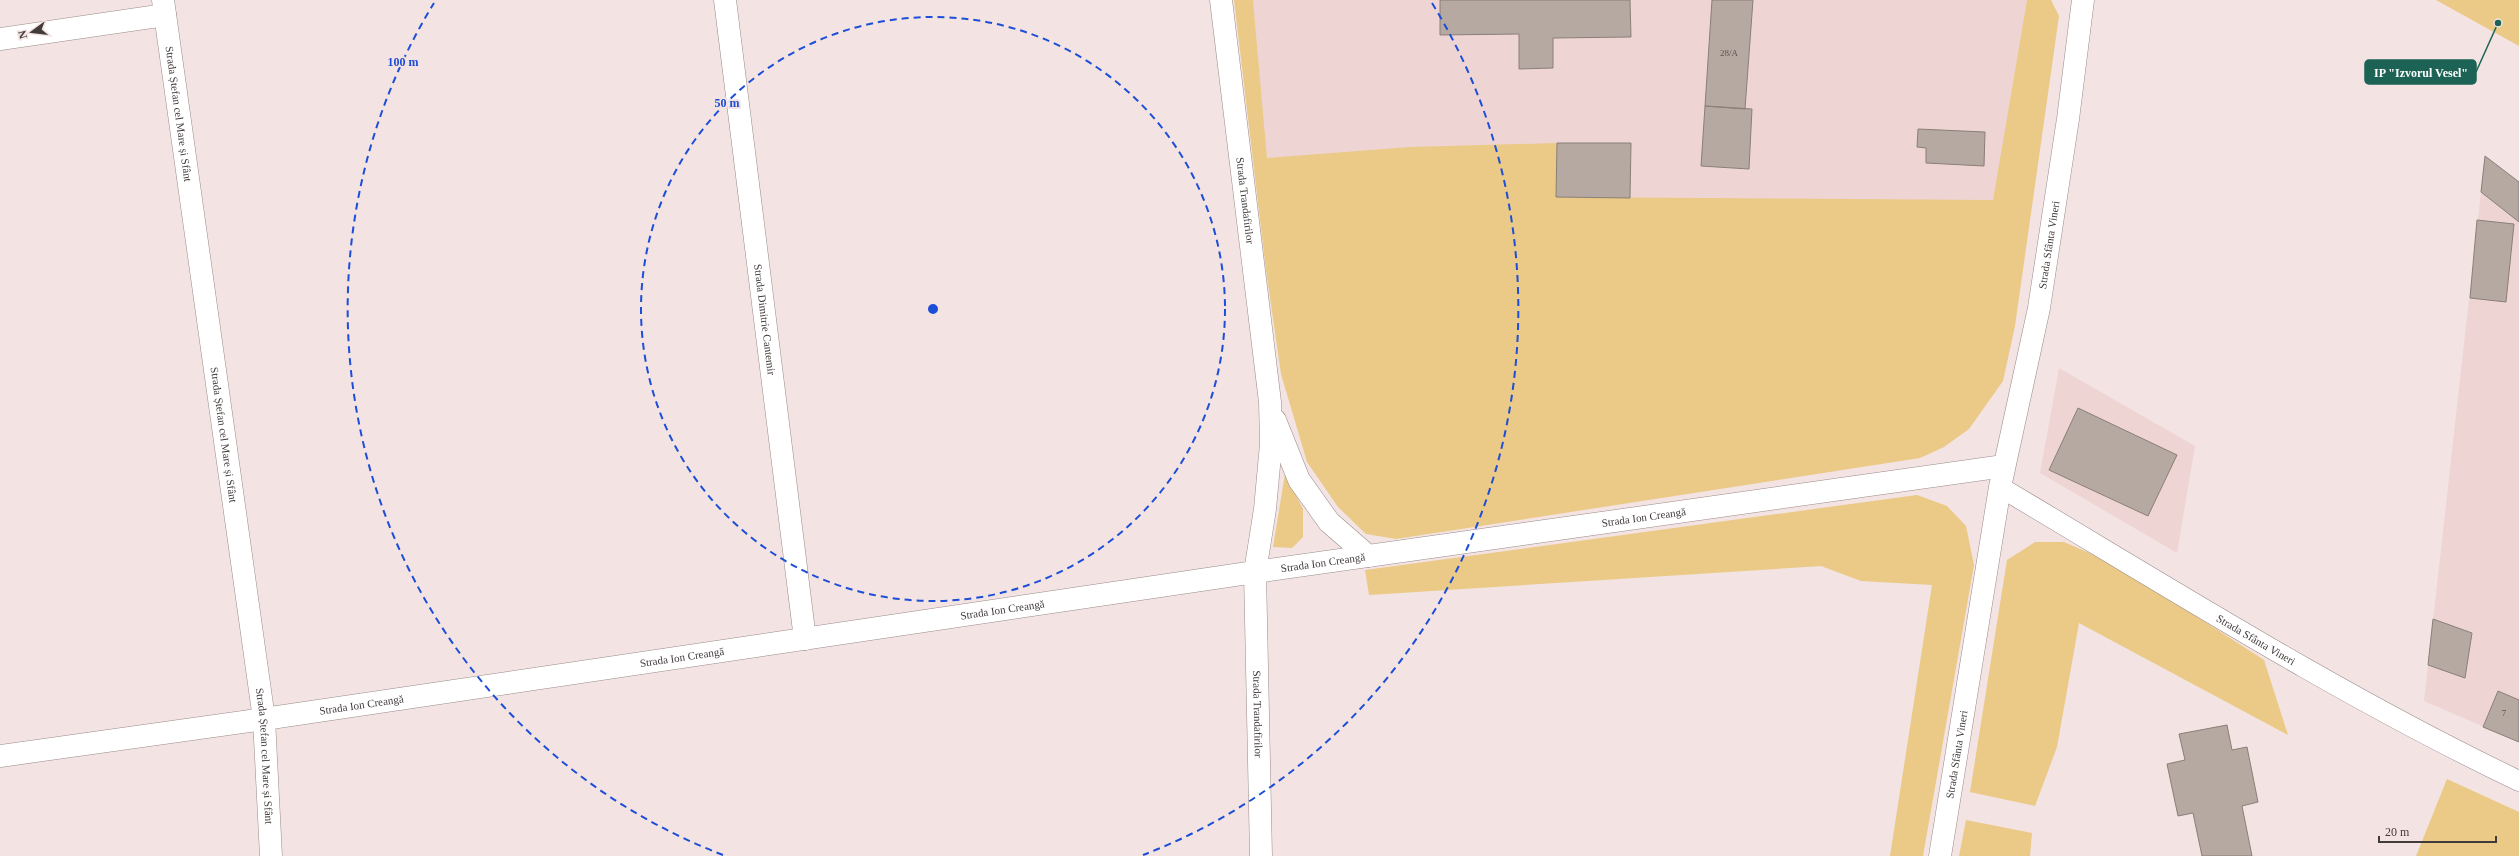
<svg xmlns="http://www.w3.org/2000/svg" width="2519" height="856" viewBox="0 0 2519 856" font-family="Georgia,serif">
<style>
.built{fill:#eed5d4}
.green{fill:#eaca86}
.building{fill:#b5a9a1;stroke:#8a7f78}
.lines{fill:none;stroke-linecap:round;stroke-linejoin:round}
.lane-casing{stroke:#998b8a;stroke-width:21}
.street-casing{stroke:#998b8a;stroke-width:23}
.secondary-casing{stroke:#998b8a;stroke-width:23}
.lane{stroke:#fff;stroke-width:20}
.street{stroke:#fff;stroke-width:22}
.secondary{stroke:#fff;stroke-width:22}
.ring{fill:none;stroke:#1d4ed8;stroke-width:2;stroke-dasharray:7 5}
.labels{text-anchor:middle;stroke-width:4;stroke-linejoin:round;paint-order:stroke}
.number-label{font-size:9px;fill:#5e5654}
.street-label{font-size:11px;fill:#413b3a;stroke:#f3e3e2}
.centre{fill:#1d4ed8;stroke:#f3e3e2;stroke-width:2}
.ring-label{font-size:12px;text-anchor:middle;font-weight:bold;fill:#1d4ed8;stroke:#f3e3e2;stroke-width:4;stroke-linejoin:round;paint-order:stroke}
.leader{fill:none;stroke:#1c6356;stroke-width:1.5}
.callout-dot{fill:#1c6356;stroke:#f3e3e2;stroke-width:1.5}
.callout{fill:#1c6356;stroke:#1c6356;stroke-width:1.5}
.callout-label{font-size:12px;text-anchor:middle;font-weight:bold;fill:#fff}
</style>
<rect width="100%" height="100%" fill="#f3e3e2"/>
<path class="built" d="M1253 0H2027L1957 415 1270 199Z
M2485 156 2519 182V742L2424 701Z
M2059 368 2195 446 2177 553 2040 473Z"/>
<path class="green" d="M1234 0H1253L1267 158 1410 147 1557 143V197L1993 200 2027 0H2051L2059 16 2015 326 2003 381 1969 429 1944 447 1920 458 1396 539 1366 534 1338 507 1307 462 1281 374 1266 270Z
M2436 0H2519V46Z
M1285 474 1303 509V537L1292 548 1273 547Z
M1917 495 1947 506 1966 526 1974 565 1923 856H1890L1932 585 1861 581 1821 566 1369 595 1365 570Z
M2035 542H2064L2117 565 2264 660 2288 735 2079 623 2057 747 2035 806 1970 792 2007 560Z
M2447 779 2519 812V856H2416Z
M1966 820 2032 833 2030 856H1959Z"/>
<path class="building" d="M1440 0H1630L1631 37 1553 38V68L1519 69V34L1440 35Z
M1712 0H1753L1745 109 1705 106Z
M1705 106 1752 109 1749 169 1701 166Z
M1918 129 1985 132 1984 166 1926 163V148L1917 147Z
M1557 143H1631L1630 198 1556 197Z
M2485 156 2519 182V222L2481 192Z
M2477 220 2514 224 2506 302 2470 298Z
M2078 408 2177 455 2148 516 2049 470Z
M2433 619 2472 633 2465 678 2428 665Z
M2498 691 2519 700V742L2483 727Z
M2227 725 2232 750 2247 747 2258 802 2242 806 2252 856H2202L2193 813 2178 816 2167 764 2185 760 2179 734Z"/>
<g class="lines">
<g class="lane-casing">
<g id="lane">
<path id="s1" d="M2000 487C2170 588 2341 696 2519 781"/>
</g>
</g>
<g class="street-casing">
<g id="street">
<path id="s2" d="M163 0 264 719 271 856"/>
<path id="s3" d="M725 0 805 639"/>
<path id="s4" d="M1221 0 1270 402 1271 444 1265 509 1255 572 1261 856"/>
<path d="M0 39 165 15"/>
<path d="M1275 420 1299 480 1329 522 1368 556"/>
<path id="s5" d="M0 756 264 719 1255 572 2004 466"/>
</g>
</g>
<g class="secondary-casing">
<g id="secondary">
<path id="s6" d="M1940 856 2000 487 2039 308 2068 119 2083 0"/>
</g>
</g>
<use href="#lane" class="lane"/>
<use href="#street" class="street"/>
<use href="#secondary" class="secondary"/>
</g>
<g class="ring">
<circle cx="933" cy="309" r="292"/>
<path d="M723 855A585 585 0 0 1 434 3M1432 3A585 585 0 0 1 1143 855"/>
</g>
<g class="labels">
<g class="number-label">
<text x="1729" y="56">28/A</text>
<text x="2504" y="716">7</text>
</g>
<g class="street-label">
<text dy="4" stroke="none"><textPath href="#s2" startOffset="115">Strada Ștefan cel Mare și Sfânt</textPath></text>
<text dy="4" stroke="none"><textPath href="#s4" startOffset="202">Strada Trandafirilor</textPath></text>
<text dy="4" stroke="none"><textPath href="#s6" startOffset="621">Strada Sfânta Vineri</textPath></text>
<text dy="4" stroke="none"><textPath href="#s3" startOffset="322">Strada Dimitrie Cantemir</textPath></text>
<text dy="4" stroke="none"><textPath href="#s2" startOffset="439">Strada Ștefan cel Mare și Sfânt</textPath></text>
<text dy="4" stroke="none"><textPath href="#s5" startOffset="1661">Strada Ion Creangă</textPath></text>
<text dy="4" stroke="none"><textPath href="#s5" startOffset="1337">Strada Ion Creangă</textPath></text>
<text dy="4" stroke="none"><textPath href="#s5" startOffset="1013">Strada Ion Creangă</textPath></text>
<text dy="4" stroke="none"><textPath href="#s1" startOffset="298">Strada Sfânta Vineri</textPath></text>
<text dy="4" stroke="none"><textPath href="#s5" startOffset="689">Strada Ion Creangă</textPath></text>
<text dy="4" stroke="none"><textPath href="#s5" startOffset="365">Strada Ion Creangă</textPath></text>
<text dy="4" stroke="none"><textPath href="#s4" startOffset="718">Strada Trandafirilor</textPath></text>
<text dy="4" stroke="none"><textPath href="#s6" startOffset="103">Strada Sfânta Vineri</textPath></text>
<text dy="4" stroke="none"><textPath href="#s2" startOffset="763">Strada Ștefan cel Mare și Sfânt</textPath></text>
</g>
</g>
<circle cx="933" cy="309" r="6" class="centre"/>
<g class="ring-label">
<text x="403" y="66">100 m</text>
<text x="727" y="107">50 m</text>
</g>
<path class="leader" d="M2498 23L2476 72"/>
<circle class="callout-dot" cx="2498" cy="23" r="4"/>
<rect class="callout" x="2365" y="60" width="111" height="24" rx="4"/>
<g class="callout-label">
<text x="2421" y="77">IP "Izvorul Vesel"</text>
</g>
<g transform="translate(32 32) rotate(255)" stroke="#f3e3e2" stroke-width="3" paint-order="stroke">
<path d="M0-3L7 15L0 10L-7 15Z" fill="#413b3a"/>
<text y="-6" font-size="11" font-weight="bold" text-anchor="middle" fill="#413b3a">N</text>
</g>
<path d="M2379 836v6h117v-6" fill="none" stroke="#413b3a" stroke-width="2"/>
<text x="2385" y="836" font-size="12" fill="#413b3a" stroke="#f3e3e2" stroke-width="3" paint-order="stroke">20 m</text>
</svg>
